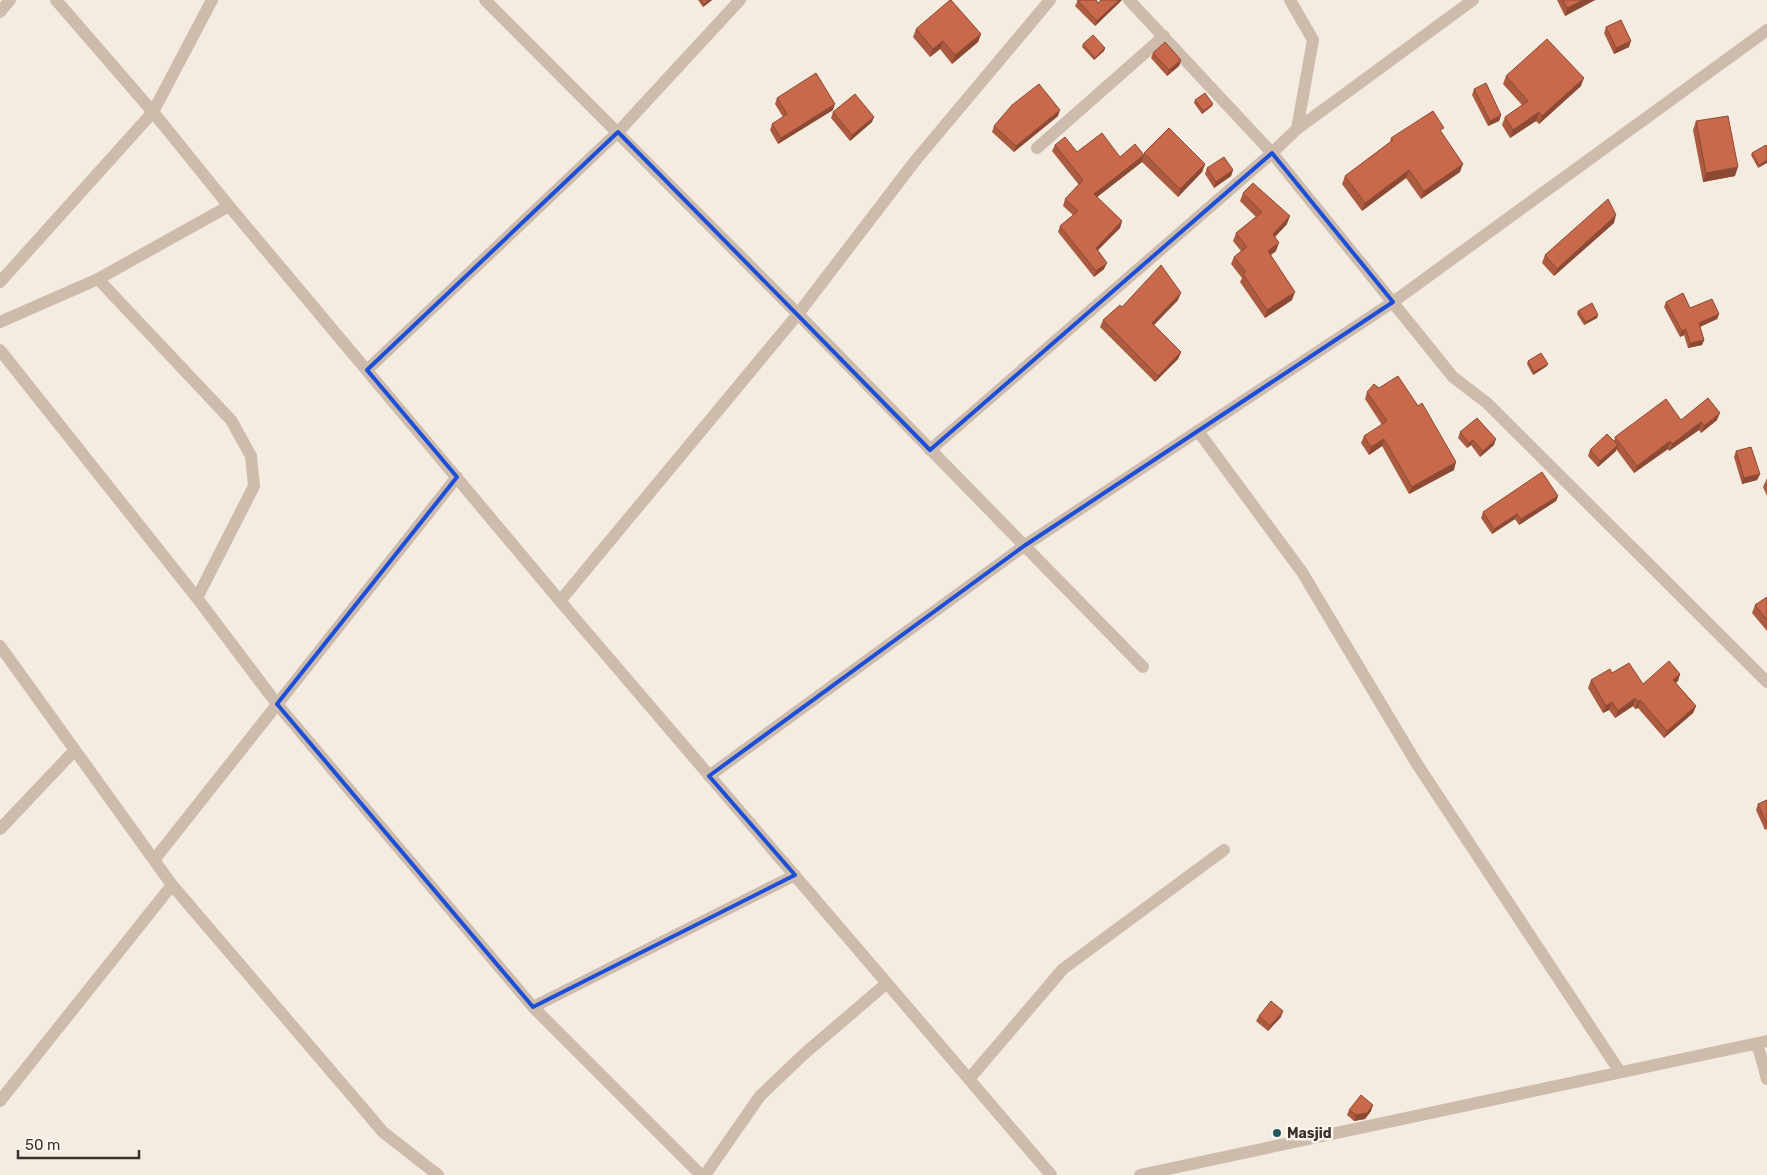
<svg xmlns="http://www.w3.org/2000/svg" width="1767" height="1175" viewBox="0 0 1767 1175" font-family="Rubik,sans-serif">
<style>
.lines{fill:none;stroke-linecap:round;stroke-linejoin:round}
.minor{stroke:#cdbbac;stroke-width:12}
.wall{fill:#ac5a40}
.shaded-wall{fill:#8c4a34}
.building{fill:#c8694b;stroke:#8c4a34}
.marked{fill:none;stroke:#1d4ed8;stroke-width:4;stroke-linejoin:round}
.poi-dot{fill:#1f5a5e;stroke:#fbf5ee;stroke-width:2}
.labels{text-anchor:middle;stroke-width:5;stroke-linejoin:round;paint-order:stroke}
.poi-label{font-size:14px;font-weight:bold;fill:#3b302b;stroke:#fbf5ee;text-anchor:start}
</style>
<rect width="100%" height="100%" fill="#f4ebe1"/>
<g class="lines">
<path class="minor" d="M56 0 153 112 229 206 560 601 1051 1175
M485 0 798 314 1143 667
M1129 0 1272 153 1453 377 1487 403 1767 682
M0 12 10 0
M1297 129 1473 0
M1037 148 1164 36
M98 279 231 420 251 456 254 486 197 598
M0 282 153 112 212 0
M0 322 98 279 229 206
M0 350 197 598 277 704 533 1007 701 1175
M367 370 618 132 740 0
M1198 431 1302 572 1417 764 1620 1072
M930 450 1272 153 1297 129 1313 40 1290 0
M560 601 798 314 915 161 1050 0
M0 646 172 885 383 1132 438 1175
M709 776 1024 546 1393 302 1767 30
M0 829 75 750
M154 860 457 477
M533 1007 795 875
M1757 1043 1767 1079
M969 1079 1063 969 1224 850
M0 1101 172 885
M705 1175 760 1096 804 1054 887 983
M1140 1175 1767 1041"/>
</g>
<path class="wall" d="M698 0H712L703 7Z
M1078 0 1098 3 1121 1 1095 26 1075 6Z
M1557 0H1595L1565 16Z
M1606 27 1629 47 1614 54 1604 33Z
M916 29 981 34 978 42 952 64 940 49 930 57 913 37Z
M1083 44 1105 48 1104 51 1094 60 1082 47Z
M1153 53 1181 60 1179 66 1167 76 1151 58Z
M1506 76 1581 86 1539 124 1536 121 1510 138 1502 125 1505 117 1522 105 1503 84Z
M1474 89 1501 115 1499 121 1488 126 1472 95Z
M777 98 833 110 778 144 770 130 772 124 783 117 775 104Z
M1195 100 1212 106 1202 114 1194 103Z
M833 112 872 122 850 141 831 118Z
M1058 116 1014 152 992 132 994 126Z
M1696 121 1735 176 1703 182 1693 130Z
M1442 133 1460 172 1421 199 1406 178 1362 211 1342 184 1345 176 1390 142 1391 138Z
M1055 145 1077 152 1120 157 1144 155V153L1205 164 1202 172 1178 197 1142 162 1097 197 1122 221 1120 228 1098 250 1104 269 1094 277 1058 232 1060 226 1073 215 1063 206 1065 199 1079 185 1052 151Z
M1766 145 1758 168 1751 155 1752 153Z
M1207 168 1233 170 1231 176 1214 188 1205 174Z
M1243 193 1287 224 1275 237 1276 251 1271 255 1292 300 1265 318 1240 282 1242 278 1231 264 1234 257 1241 251 1233 241 1236 233 1256 217 1240 201Z
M1614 223 1554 276 1542 263 1545 255Z
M1178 300 1154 325 1181 352 1178 359 1155 382 1100 327 1103 320 1122 307Z
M1666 302 1690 308 1719 314 1717 319 1700 327 1704 340 1702 345 1688 348 1684 335 1680 337 1664 307Z
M1578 311 1598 315 1597 318 1584 325 1577 314Z
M1528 361 1547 366 1533 375 1527 364Z
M1367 392 1454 470 1409 494 1382 446 1369 455 1361 443 1364 436 1382 425 1365 399Z
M1681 420H1717L1701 433 1699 430 1669 451 1668 449 1634 473 1616 449V451L1598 467 1588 456 1590 450 1614 441 1615 437Z
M1460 432 1494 445 1480 457 1471 445 1467 448 1458 438Z
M1736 451 1760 474 1757 480 1742 484 1734 457Z
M1767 478V496L1763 487Z
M1558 496 1556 501 1519 525 1515 519 1492 534 1481 518 1483 512Z
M1767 597V631L1752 613 1755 605Z
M1612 673 1643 684 1680 674 1678 681 1676 683 1696 706 1693 713 1664 738 1638 708 1635 709 1633 706 1615 718 1609 710 1603 713 1588 688 1591 680Z
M1767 800V829L1765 830 1756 810 1758 804Z
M1259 1016 1281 1017 1268 1031 1256 1021Z
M1349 1110 1371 1111 1365 1119 1354 1121 1347 1115Z"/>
<path class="shaded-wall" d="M709 0H712L703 7 704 4Z
M1119 0H1122L1121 1 1095 26 1097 21Z
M1584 0H1595L1565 16 1567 8Z
M981 34 978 42 952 64 955 55Z
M943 41 940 49 930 57 933 49Z
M1631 41 1629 47 1614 54 1616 48Z
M1105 48 1104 51 1094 60 1095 58Z
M1181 60 1179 66 1167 76 1169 70Z
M1584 78 1581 86 1539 124 1542 116Z
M835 104 833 110 778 144 781 138Z
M1213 104 1212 106 1202 114 1203 111Z
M1060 110 1058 116 1014 152 1016 146Z
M1539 112 1536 121 1510 138 1513 130Z
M1501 115 1499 121 1488 126 1490 121Z
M874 117 872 122 850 141 852 135Z
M1144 155 1142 162 1092 201 1094 194Z
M1767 160V163L1758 168 1759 165Z
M1205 164 1202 172 1178 197 1180 189Z
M1463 164 1460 172 1421 199 1424 191Z
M1738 167 1735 176 1703 182 1706 173Z
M1233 170 1231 176 1214 188 1216 182Z
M1409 170 1406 178 1362 211 1365 203Z
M1616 215 1614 223 1554 276 1557 269Z
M1290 216 1287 224 1270 242 1273 234Z
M1122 221 1120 228 1093 255 1096 248Z
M1279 243 1276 251 1265 259 1268 251Z
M1107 263 1104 269 1094 277 1096 271Z
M1295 292 1292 300 1265 318 1267 310Z
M1181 293 1178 300 1149 330 1152 323Z
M1719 314 1717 319 1697 328 1699 323Z
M1598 315 1597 318 1584 325 1586 322Z
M1686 329 1684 335 1680 337 1682 331Z
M1704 340 1702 345 1688 348 1690 343Z
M1181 352 1178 359 1155 382 1158 376Z
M1548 364 1547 366 1533 375 1534 372Z
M1720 413 1717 420 1701 433 1704 426Z
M1701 422 1699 430 1669 451 1672 444Z
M1384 439 1382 446 1369 455 1371 447Z
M1496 439 1494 445 1480 457 1483 451Z
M1473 440 1471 445 1467 448 1469 443Z
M1670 441 1668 449 1634 473 1637 466Z
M1618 445 1616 451 1598 467 1600 461Z
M1456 462 1454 470 1409 494 1412 487Z
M1760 474 1757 480 1742 484 1744 478Z
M1558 496 1556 501 1519 525 1521 519Z
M1517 514 1515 519 1492 534 1494 529Z
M1680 674 1678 681 1671 687 1673 680Z
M1635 698 1633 706 1615 718 1618 711Z
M1640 700 1638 708 1635 709 1638 702Z
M1612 702 1609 710 1603 713 1606 706Z
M1696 706 1693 713 1664 738 1667 731Z
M1283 1011 1281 1017 1268 1031 1270 1026Z
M1373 1105 1371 1111 1365 1119 1354 1121 1356 1115Z"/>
<path class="building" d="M701 0H709L704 4Z
M950 0H951L981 34 955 55 943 41 933 49 916 29Z
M1077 0H1096L1098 3 1101 0H1119L1097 21Z
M1563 0H1584L1567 8Z
M1621 20 1631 41 1616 48 1606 27Z
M1093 35 1105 48 1095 58 1083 44Z
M1547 39 1584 78 1542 116 1539 112 1513 130 1505 117 1528 101 1506 76Z
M1165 42 1181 60 1169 70 1153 53Z
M816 73 835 104 781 138 772 124 787 114 777 98Z
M1486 83 1501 115 1490 121 1474 89Z
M1039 84 1060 110 1016 146 994 126 1012 105Z
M1205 93 1213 104 1203 111 1195 100Z
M855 94 874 117 852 135 833 112Z
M1433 111 1444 128 1440 130 1463 164 1424 191 1409 170 1365 203 1345 176 1393 140 1391 138Z
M1728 116 1738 167 1706 173 1696 121Z
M1169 128 1205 164 1180 189 1144 153Z
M1102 133 1120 157 1135 144 1144 155 1094 194 1122 221 1096 248 1107 263 1096 271 1060 226 1078 211 1065 199 1083 180 1055 145 1065 137 1077 152Z
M1766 145 1767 147V160L1759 165 1752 153Z
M1224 157 1233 170 1216 182 1207 168Z
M1253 183 1290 216 1273 234 1279 243 1268 251 1295 292 1267 310 1243 274 1246 272 1234 257 1247 247 1236 233 1262 212 1243 193Z
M1608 199 1616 215 1557 269 1545 255Z
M1161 265 1181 293 1152 323 1181 352 1158 376 1103 320 1120 305 1122 307Z
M1683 293 1690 308 1712 299 1719 314 1699 323 1704 340 1690 343 1686 329 1682 331 1666 302Z
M1592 303 1598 315 1586 322 1578 311Z
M1541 353 1548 364 1534 372 1528 361Z
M1398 376 1418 406 1422 403 1456 462 1412 487 1384 439 1371 447 1364 436 1387 421 1367 392 1374 384 1379 388Z
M1708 398 1720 413 1704 426 1701 422 1672 444 1670 441 1637 466 1615 437 1666 399 1681 420Z
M1477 418 1496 439 1483 451 1473 440 1469 443 1460 432Z
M1607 434 1618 445 1600 461 1590 450Z
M1751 447 1760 474 1744 478 1736 451Z
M1542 472 1558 496 1521 519 1517 514 1494 529 1483 512Z
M1767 597V620L1755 605Z
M1669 661 1680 674 1673 680 1696 706 1667 731 1640 700 1638 702 1635 698 1618 711 1612 702 1606 706 1591 680 1610 669 1612 673 1629 663 1643 684Z
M1767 800V824L1758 804Z
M1271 1001 1283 1011 1270 1026 1259 1016Z
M1361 1095 1373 1105 1367 1113 1356 1115 1349 1110Z"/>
<path class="marked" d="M618 132 930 450 1272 153 1393 302 1024 546 709 776 795 875 533 1007 277 704 457 477 367 370Z"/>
<circle class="poi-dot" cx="1277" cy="1133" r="5"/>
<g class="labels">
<g class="poi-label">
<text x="1287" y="1138">Masjid</text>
</g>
</g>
<path d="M18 1150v8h121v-8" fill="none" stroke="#3b302b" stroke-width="2.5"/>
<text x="25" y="1150" font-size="15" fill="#3b302b" stroke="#fbf5ee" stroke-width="4" paint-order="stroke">50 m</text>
</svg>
